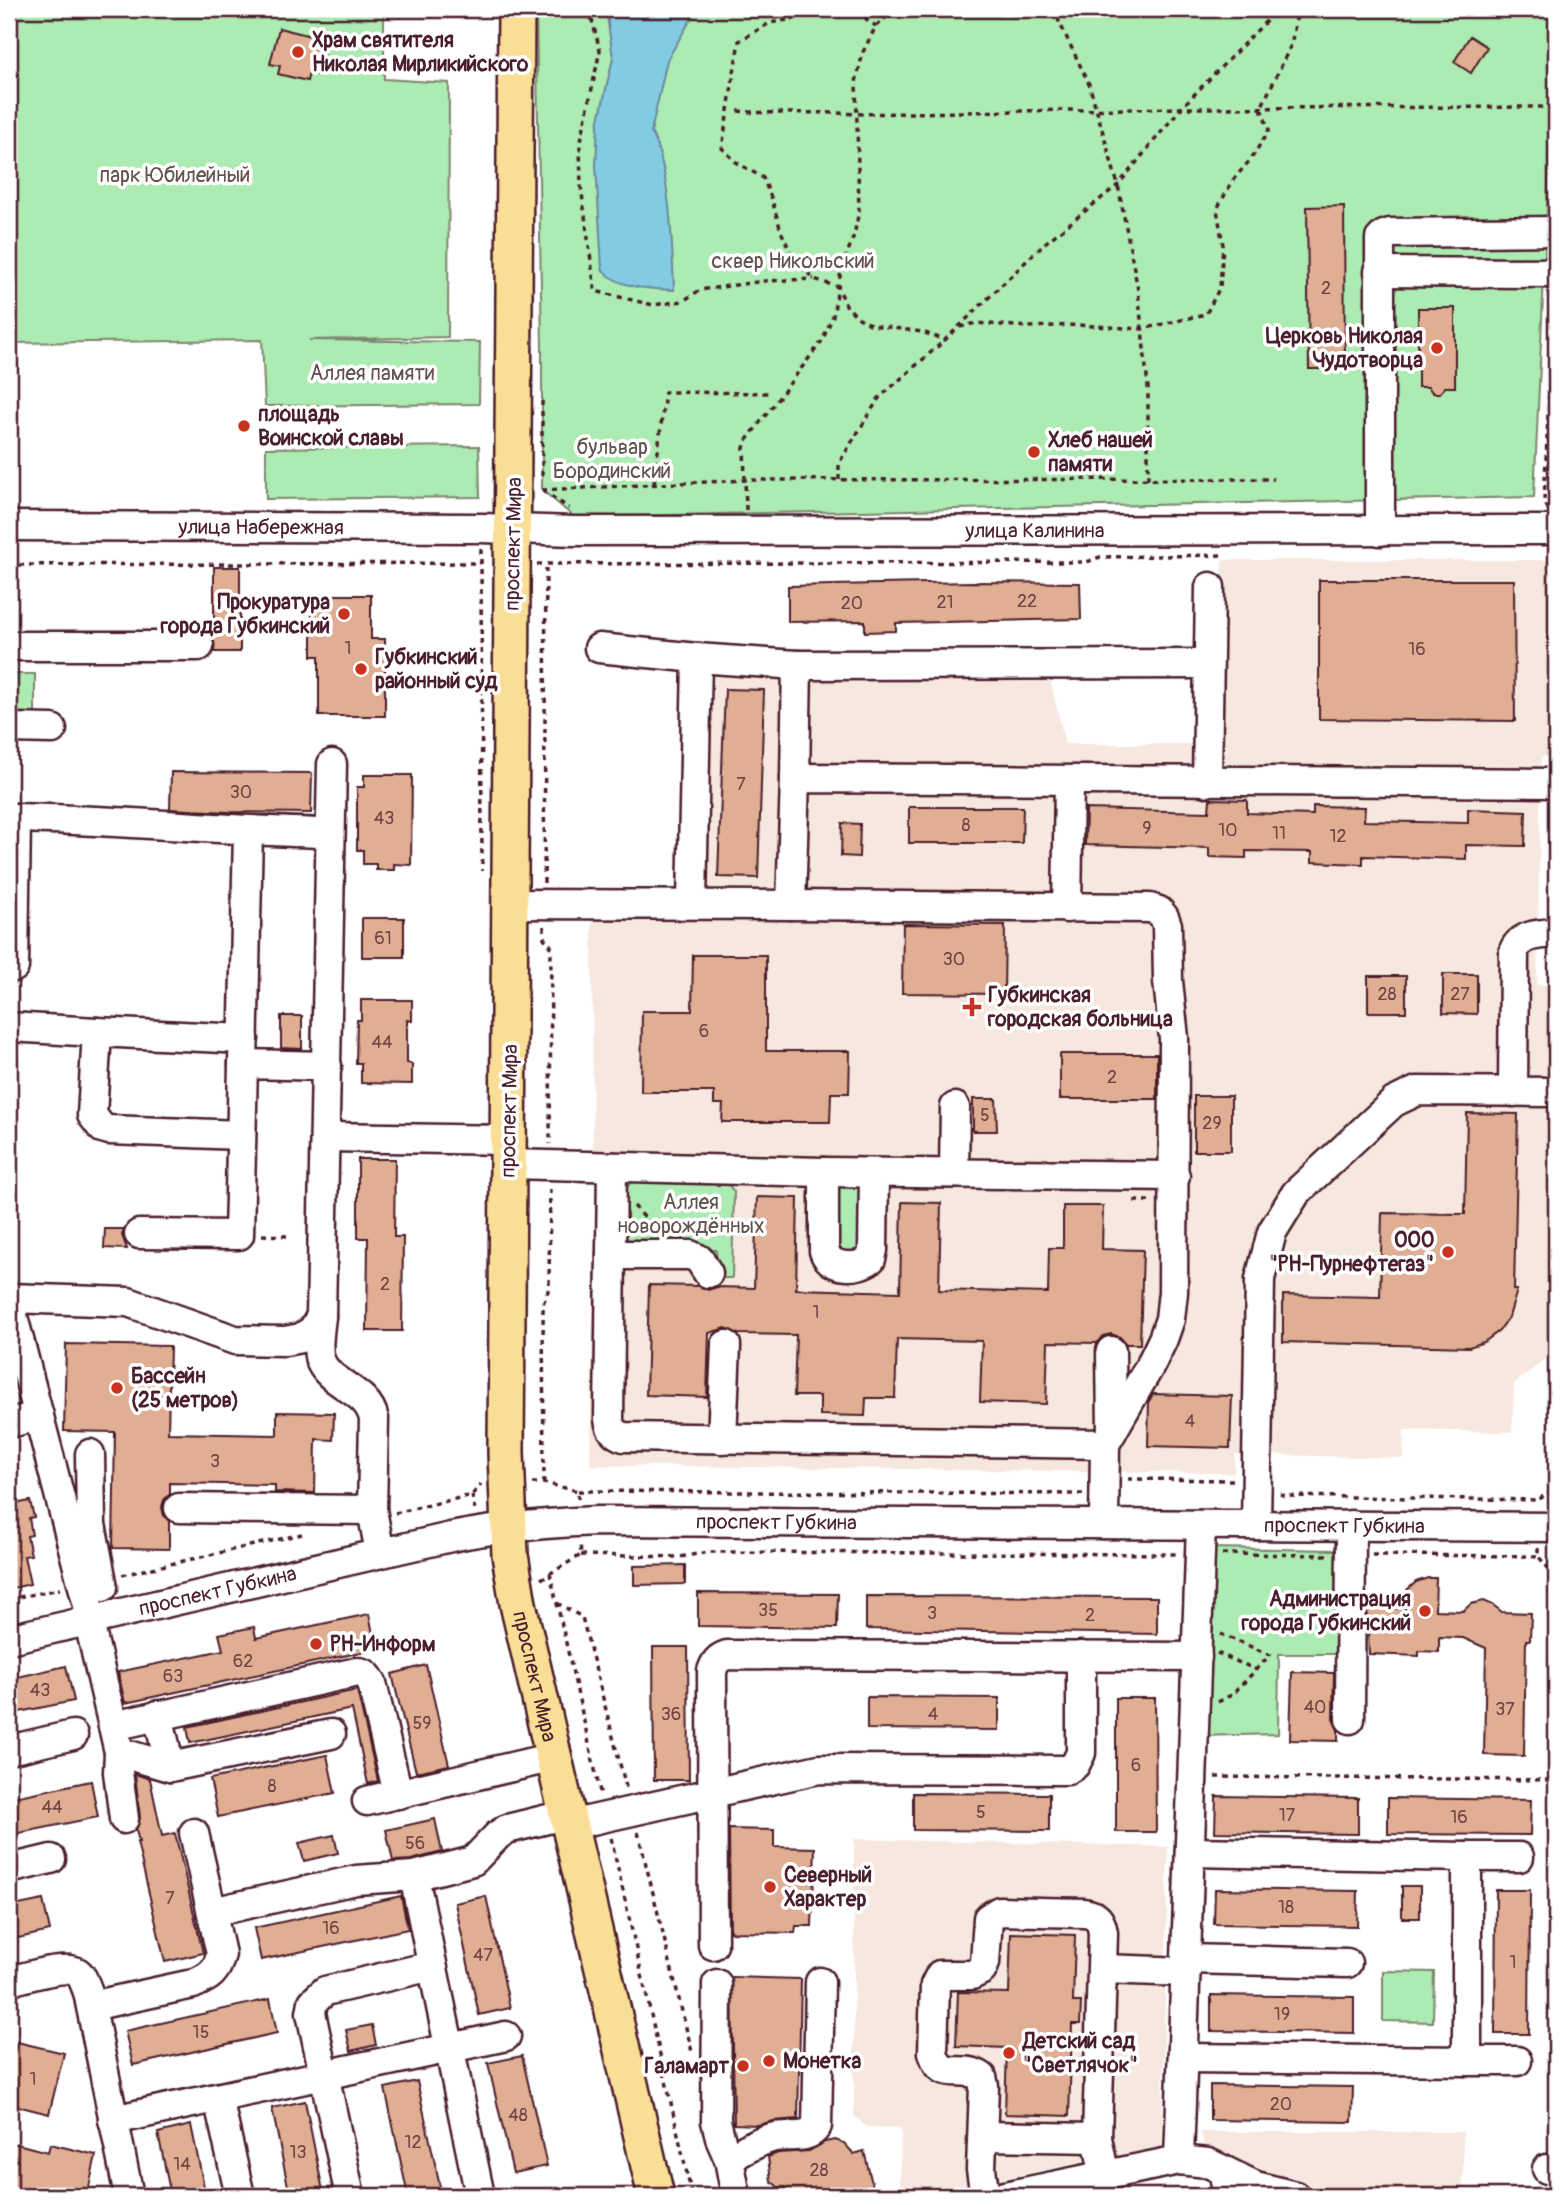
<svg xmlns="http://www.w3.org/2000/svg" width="1565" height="2205" viewBox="0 0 1565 2205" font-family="Pangolin,sans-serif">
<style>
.built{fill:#f6e7df}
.green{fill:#acebb2;stroke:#7b856e;stroke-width:2}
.water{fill:#82cce3;stroke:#6c8799;stroke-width:2}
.building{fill:#e0ae93;stroke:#4a1f2b;stroke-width:2}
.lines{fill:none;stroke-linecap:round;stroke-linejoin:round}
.minor-casing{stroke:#4a1f2b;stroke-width:33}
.major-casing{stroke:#4a1f2b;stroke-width:40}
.path{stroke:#4a1f2b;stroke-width:3.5;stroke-dasharray:5 5;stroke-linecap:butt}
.minor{stroke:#fff;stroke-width:28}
.major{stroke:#fbde96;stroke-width:35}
.poi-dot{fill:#c8321e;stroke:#fff;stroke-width:2.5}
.labels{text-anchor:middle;stroke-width:7;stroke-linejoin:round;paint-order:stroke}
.number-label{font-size:18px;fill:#704345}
.poi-label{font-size:21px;font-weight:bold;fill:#4a1f2b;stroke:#fff;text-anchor:start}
.park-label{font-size:21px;fill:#62524d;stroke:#fff}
.street-label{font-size:21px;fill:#4a1f2b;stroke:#fff}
</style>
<rect width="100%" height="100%" fill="#fff"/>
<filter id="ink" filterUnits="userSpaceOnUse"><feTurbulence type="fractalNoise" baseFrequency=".0143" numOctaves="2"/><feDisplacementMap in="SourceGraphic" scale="14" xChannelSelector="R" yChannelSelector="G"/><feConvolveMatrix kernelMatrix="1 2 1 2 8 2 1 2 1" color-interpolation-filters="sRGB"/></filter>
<g filter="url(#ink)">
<path class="built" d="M1222 560H1556V756L1541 757 1537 985H1556V1354H1551L1514 1384 1512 1432 1404 1430 1403 1458 1235 1454 1234 1473 590 1465 596 1157H593L592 896H705L710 675 1050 679 1065 744H1220Z
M854 1839 1168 1847 1162 2147 923 2194 900 2196 901 2128 867 2127 854 2116Z
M1201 2132H1463V2196H1215Z"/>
<path class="green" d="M9 9H384V79L449 83 448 337 309 340 480 342 479 404 265 406 262 340 9 343Z
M536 9H1556L1534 497 574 517 542 490V348Z
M479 446 480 497 266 499V448Z
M9 674H35V713L9 712Z
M635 1180H725L734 1192 732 1278H718L716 1250 635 1248 622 1240C622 1220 615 1190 635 1180Z
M857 1183 861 1188 859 1249 855 1254 837 1253 835 1185Z
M1208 1548 1336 1550 1335 1654H1279L1278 1734 1198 1736Z
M1383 1971 1434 1972 1433 2022 1383 2021Z"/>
<path class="water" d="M606 9H697L667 60 651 132C671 170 672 246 674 290 650 289 618 289 602 269L596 165 598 124 613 58Z"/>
<path class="building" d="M279 28 327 40 318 75 309 73 307 81 278 74 280 66 270 64Z
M1470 36 1487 47 1471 73 1454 62Z
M1344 206 1345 369H1309L1307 207Z
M1418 308H1455V387H1445L1440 393H1433L1428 387H1418Z
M214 567H240V652H214Z
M1319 580H1514L1515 721 1319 719Z
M973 582 1080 583 1081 619 896 623V631L865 632V621L788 622V586Z
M312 595H371V639H385V716H319V656H312Z
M725 689 764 690 758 878 718 877Z
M171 772 312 773 311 813 229 812 170 809Z
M364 775H412L411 865 394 864V870H376V864H363V850H357V787H364Z
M1210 799 1247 800V813L1313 815V806L1365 807 1364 821 1468 823V809L1526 811 1525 846 1466 845V859L1363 856V864L1312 862V852L1246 851V858L1209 857V848L1085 845 1086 809 1209 812Z
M909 807H1023L1022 843H909Z
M842 823 860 824 859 857 841 856Z
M362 918H404V957H362Z
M903 924 1005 925 1004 994 902 993Z
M693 955H766V1051H850L849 1093H831L830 1122H722L723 1104H714V1092H641L642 1011H692Z
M1443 974H1477V1014L1443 1013Z
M1368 976H1406V1012H1368Z
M361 1000H412V1021L407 1020V1063L412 1064V1084L361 1083V1063H356L357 1020H361Z
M281 1016H302V1049L281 1048Z
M1060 1054H1157V1099H1060Z
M1194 1096H1231V1151H1194Z
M973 1099H996L997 1131H973Z
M1467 1113 1518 1114 1514 1290H1517L1509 1317 1499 1331 1484 1342 1469 1347 1283 1342V1295L1380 1297 1382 1213 1465 1214Z
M358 1159H395L394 1237H403L402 1331H367L368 1238H358Z
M757 1197 798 1198 796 1289 900 1292 902 1202 941 1203 939 1290 1048 1293 1049 1248H1063V1206H1103L1102 1249 1143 1250 1140 1344H1126L1120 1337 1111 1334 1103 1336 1097 1343 1048 1342 1046 1404 980 1402 982 1341 897 1339 895 1398H866L865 1416 820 1415V1396H794L796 1335 738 1334 726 1328 709 1333 707 1397 646 1395 649 1285 699 1286 708 1290 717 1287 754 1288Z
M105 1229H124L122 1235 127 1249 104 1248Z
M66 1344 170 1346 168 1433 277 1435V1412L334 1413 333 1440 316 1439 315 1493 275 1492V1485L170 1483V1494L164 1500 162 1507 164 1516 169 1521V1549L113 1548 115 1432 64 1431Z
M1153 1394 1232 1396 1230 1448 1148 1446 1149 1401Z
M30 1501 34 1517 29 1518 32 1535 27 1536 31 1555 24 1556 30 1584 9 1589V1505Z
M685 1565V1584L634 1585V1566Z
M1428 1578H1436L1435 1610 1463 1611 1471 1604 1484 1601 1493 1605 1502 1612 1531 1613 1530 1640H1526L1524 1756 1484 1755 1486 1648 1463 1638 1439 1637V1652L1419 1651V1656L1369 1654 1367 1607 1406 1609 1407 1590 1416 1582Z
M698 1593 838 1594 837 1628 698 1626Z
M866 1596 1157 1597V1634L866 1629Z
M369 1614 376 1649 125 1703 118 1672 223 1650 219 1634 254 1627 256 1638Z
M653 1647H688L689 1780H654Z
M426 1665 449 1765 416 1772 392 1674Z
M66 1666 74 1701 9 1714V1679Z
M1292 1672 1334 1673 1333 1719 1338 1730V1741L1290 1740Z
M357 1690 378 1781 368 1784 352 1709 190 1743 187 1727Z
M867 1697 999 1698V1730L867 1729Z
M1116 1698H1155L1156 1832H1116Z
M327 1755 335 1793 218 1817 210 1779Z
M135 1774 150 1779 162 1836 175 1833 203 1953 165 1962 137 1842H139L136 1830 140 1817Z
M91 1781 98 1817 9 1835V1798Z
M913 1793 1049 1794V1831L913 1830Z
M1216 1796 1358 1798V1834L1215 1832Z
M1388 1798 1531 1800 1530 1835 1388 1834Z
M435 1819 442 1852 411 1860 393 1861 386 1830Z
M729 1829 774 1830V1847L815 1848 812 1926H796L795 1933 730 1932Z
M334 1835 338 1853 304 1861 299 1843Z
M1402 1886H1420V1918H1402Z
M1215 1889 1358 1891 1357 1926 1214 1924Z
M1496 1890H1530L1529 2034H1495Z
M401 1896 408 1929 261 1960 254 1928Z
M486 1896 510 2008 479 2015 455 1903Z
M43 1900 50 1931 9 1940V1907Z
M1011 1933 1075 1935 1073 2002H1081L1080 2024H1072L1069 2116 1005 2114 1007 2048 956 2046 958 1992 1009 1993Z
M732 1977 801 1979 798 2119 773 2121 758 2125 734 2124Z
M1211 1995 1354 1997V2033L1211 2031Z
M270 1999 277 2033 133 2065 125 2031Z
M372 2025 376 2045 351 2051 346 2030Z
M17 2042 64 2053 49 2114 9 2104V2049L15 2051Z
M522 2056 547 2166 513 2173 488 2063Z
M417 2081 442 2196H408L385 2088Z
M1210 2085 1353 2087 1352 2122 1210 2120Z
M305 2101 324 2196H290L272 2108Z
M191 2125 206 2196H171L158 2133Z
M835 2140 844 2143 854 2154 864 2151 875 2196H792L785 2187H778L771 2181 768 2157 778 2153 809 2151 825 2142Z
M9 2142 48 2152 50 2144 96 2155 87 2196H39L9 2189Z"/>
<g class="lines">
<g class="minor-casing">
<g id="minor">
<path d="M1379 272 1556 273"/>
<path id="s1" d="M9 526 482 528 574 531 1556 530"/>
<path d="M1380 531V239L1384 235 1390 233 1556 231"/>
<path d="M9 646H199"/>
<path d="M599 648 697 658 797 665 1208 664"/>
<path d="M9 728 52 729"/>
<path d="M795 778 797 665"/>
<path d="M1207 782 1210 587"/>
<path d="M9 818C116 819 223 831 330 833"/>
<path d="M511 904 791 905 795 778 1556 783"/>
<path d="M692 904 697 658"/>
<path d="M791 905 1150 908 1159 911 1164 917 1167 925 1168 981 1174 1038 1173 1292 1170 1319 1163 1339 1151 1364 1105 1444 1104 1524"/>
<path d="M1067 908 1069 781"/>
<path d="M14 967 16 818"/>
<path d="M9 1027 97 1032 92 1115 102 1128 109 1130 241 1135"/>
<path d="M97 1032 244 1039"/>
<path d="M243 1064 248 831"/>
<path d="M1513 1092 1514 950C1521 934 1541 934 1556 933"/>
<path d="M326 1137 509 1140"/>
<path d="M508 1164 824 1172 1175 1176"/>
<path d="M612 1167 609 1419C610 1429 614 1434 624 1437L1105 1444"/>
<path d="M824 1172V1251C830 1270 858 1269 871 1259L873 1250 874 1173"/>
<path d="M954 1172 955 1107"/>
<path d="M139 1234 239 1235 243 1064 327 1066"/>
<path d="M611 1255H690L699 1259 708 1273"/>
<path d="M9 1298 128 1302 235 1340 285 1341 301 1338 313 1330 321 1316 332 764"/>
<path d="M9 1301 92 1621"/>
<path d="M321 1316C320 1329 316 1347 320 1360 329 1385 368 1389 374 1419L372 1510 380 1553"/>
<path d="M1111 1351 1112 1432"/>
<path d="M9 1423 39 1416"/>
<path d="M722 1439 726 1345"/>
<path d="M90 1454 91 1524 103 1587"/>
<path d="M179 1508 372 1510"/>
<path d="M1256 1525 1260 1279 1272 1232 1296 1193 1394 1102 1417 1091 1556 1092"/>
<path d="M89 1622 119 1752 118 1772 124 1819"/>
<path id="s2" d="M9 1639 451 1537C500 1527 548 1523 597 1521L1556 1527"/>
<path d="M158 1715 170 1767"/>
<path d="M1350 1719 1351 1525"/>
<path d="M113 1726 357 1672C366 1672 368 1676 372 1683L398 1794"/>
<path d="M9 1750 73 1735"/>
<path d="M119 1752 170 1767 331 1734"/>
<path d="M367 1801 554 1757"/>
<path d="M570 1825 819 1769 1067 1770 1075 1765 1081 1753V1656"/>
<path d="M1467 1857H1519"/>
<path d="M9 1869 51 1859"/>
<path d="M414 1876 480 2196"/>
<path d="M212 1912 356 1880 414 1876 473 1861 498 1835 507 1829 568 1814"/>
<path d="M713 1945 712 1671C715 1662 718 1658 727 1655L1197 1657"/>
<path d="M1186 1959 1347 1963"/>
<path d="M1103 1969 1186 1972"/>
<path d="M9 1981C24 1978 64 1964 77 1972 83 1976 85 1985 88 1992L129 2196"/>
<path d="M717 1984 716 2121 721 2141 729 2159 736 2196"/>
<path d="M91 2006 193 1984C210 1977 217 1972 221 1954L194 1833"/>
<path d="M1183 2058 1467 2061V1857L1190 1852"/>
<path d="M1467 2061H1517"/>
<path d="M218 2098 240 2196"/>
<path d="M113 2120 506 2036"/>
<path d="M983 2136 1097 2138"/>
<path d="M729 2159C743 2151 759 2140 775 2137 790 2134 808 2141 817 2126L820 1982"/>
<path d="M1179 2160 1208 2163 1223 2170 1228 2196"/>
<path d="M1547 2169H1556"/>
<path d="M1223 2170 1256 2186 1295 2196"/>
<path d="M350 2196 311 2013 313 2002 325 1991 432 1966"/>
<path d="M985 2196 981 2169 984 2086 982 2077C962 2063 941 2084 933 2052L935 1985 940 1975H972L982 1970 985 1963 988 1918 999 1911 1084 1913C1098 1915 1101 1920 1103 1933L1097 2138 1105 2176"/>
<path d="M1005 2196 1179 2160 1201 1525"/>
</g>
</g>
<g class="major-casing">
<g id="major">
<path id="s3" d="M516 9 506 1452 510 1555 518 1604 656 2196"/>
</g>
</g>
<path class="path" d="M589 9 600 50 580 145 581 186 595 291 653 305 683 301 700 290 764 281 814 279
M814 9 804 17 770 23 739 41 722 148 736 162 763 178 772 200 781 231 794 260 814 279 838 287 847 307 859 318 872 325 922 332 945 340
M860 9 867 20 876 26
M1053 9 1089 84 1118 185 1138 290 1142 329 1148 387V479
M738 111C777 115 816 111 856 114L1181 108 1556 107
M1555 209 1556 131
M960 327 976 323 1029 327 1078 325 1142 329 1206 314 1220 287 1223 245 1217 209 1233 180 1251 159 1269 130 1261 108 1291 45 1298 9
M542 401V479
M839 480V463L879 398 945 340 1045 243 1118 185 1181 108 1278 9
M654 484 665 392 771 393
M542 490 745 480 1274 479
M543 491 569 508
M1548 509 1544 500 1554 294
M746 510 744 448 746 441 822 341 833 316 841 271 854 235 859 211 856 82 863 52 876 26 895 9
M481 549 482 871
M537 564 1087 562 1100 557 1224 555
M9 565 480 563
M544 883 546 564
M544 926V938L551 946 550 1144
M1134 1201H1151
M634 1206 657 1231
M262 1235 287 1236
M1128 1479 1235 1480
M532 1483H544L578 1491V1500
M544 1483 543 1304 549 1288 550 1186
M578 1491 1083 1494
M1280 1494 1286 1496 1538 1500 1556 1488
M472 1495 475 1511
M395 1513 472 1495 481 1484
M1538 1548V1556L1556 1577
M1222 1554 1330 1555
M581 1555 680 1557 709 1552 1179 1554
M1372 1555 1538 1556
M550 1573 601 1796
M122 1575 302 1534
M541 1579 581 1555 580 1542
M9 1599 60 1589
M557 1603 582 1617 627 1791
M1217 1653 1257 1670
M1218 1702 1233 1694 1270 1655 1221 1634
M1215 1777 1556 1780
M638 1832 692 2052
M611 1838 692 2196"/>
<use href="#minor" class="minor"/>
<use href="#major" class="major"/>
</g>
</g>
<g class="poi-dot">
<circle cx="298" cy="52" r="7"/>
<circle cx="1437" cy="348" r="7"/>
<circle cx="244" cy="426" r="7"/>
<circle cx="1034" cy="452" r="7"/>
<circle cx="344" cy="614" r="7"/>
<circle cx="361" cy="669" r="7"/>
<path d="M968.5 996.5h7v7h7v7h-7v7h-7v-7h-7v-7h7z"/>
<circle cx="1448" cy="1252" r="7"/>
<circle cx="117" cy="1388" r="7"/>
<circle cx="1425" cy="1611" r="7"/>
<circle cx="316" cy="1644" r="7"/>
<circle cx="770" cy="1887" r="7"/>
<circle cx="1009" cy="2053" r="7"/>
<circle cx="769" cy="2061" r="7"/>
<circle cx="743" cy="2066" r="7"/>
</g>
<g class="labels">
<g class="number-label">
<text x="1326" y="294">2</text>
<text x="1027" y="607">22</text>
<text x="945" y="608">21</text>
<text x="852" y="609">20</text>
<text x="348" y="654">1</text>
<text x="1417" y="655">16</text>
<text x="741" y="790">7</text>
<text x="241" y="798">30</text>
<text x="384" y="824">43</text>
<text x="966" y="831">8</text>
<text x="1147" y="834">9</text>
<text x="1228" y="836">10</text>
<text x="1279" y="839">11</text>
<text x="1338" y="842">12</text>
<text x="383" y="944">61</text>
<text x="954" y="965">30</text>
<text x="1387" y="1000">28</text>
<text x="1460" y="1000">27</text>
<text x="704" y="1037">6</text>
<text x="382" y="1048">44</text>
<text x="1112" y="1083">2</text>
<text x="985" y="1121">5</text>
<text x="1212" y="1129">29</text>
<text x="385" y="1290">2</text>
<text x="816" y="1318">1</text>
<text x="1190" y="1427">4</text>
<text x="215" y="1467">3</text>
<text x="768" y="1616">35</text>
<text x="932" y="1619">3</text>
<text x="1090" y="1621">2</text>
<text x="243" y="1667">62</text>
<text x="173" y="1682">63</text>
<text x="40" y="1696">43</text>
<text x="1315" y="1713">40</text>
<text x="1505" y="1715">37</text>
<text x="671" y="1720">36</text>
<text x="933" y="1720">4</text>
<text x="422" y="1729">59</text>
<text x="1136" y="1771">6</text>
<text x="272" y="1792">8</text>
<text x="52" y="1813">44</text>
<text x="981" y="1818">5</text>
<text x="1287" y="1821">17</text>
<text x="1459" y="1823">16</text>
<text x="415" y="1849">56</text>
<text x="170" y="1904">7</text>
<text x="1286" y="1913">18</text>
<text x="331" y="1934">16</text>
<text x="483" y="1961">47</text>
<text x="1513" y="1968">1</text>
<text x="1282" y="2020">19</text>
<text x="201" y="2038">15</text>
<text x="33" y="2085">1</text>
<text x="1281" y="2110">20</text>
<text x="518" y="2121">48</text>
<text x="413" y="2148">12</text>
<text x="298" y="2158">13</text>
<text x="182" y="2170">14</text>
<text x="819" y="2176">28</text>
</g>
<g class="poi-label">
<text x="312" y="47">Храм святителя<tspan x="312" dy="24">Николая Мирликийского</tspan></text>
<text x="1423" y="343" text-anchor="end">Церковь Николая<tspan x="1423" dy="24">Чудотворца</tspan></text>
<text x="258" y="421">площадь<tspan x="258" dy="24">Воинской славы</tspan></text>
<text x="1048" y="447">Хлеб нашей<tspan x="1048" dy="24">памяти</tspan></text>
<text x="330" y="609" text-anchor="end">Прокуратура<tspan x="330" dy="24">города Губкинский</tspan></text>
<text x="375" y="664">Губкинский<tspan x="375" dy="24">районный суд</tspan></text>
<text x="988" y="1002">Губкинская<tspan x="988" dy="24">городская больница</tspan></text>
<text x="1434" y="1247" text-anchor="end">ООО<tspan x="1434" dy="24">"РН-Пурнефтегаз"</tspan></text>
<text x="131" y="1383">Бассейн<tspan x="131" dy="24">(25 метров)</tspan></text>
<text x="1411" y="1606" text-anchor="end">Администрация<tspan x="1411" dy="24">города Губкинский</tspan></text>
<text x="330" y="1651">РН-Информ</text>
<text x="784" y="1882">Северный<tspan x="784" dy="24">Характер</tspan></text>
<text x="1023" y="2048">Детский сад<tspan x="1023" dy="24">"Светлячок"</tspan></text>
<text x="783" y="2068">Монетка</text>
<text x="729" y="2073" text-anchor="end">Галамарт</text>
</g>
<g class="park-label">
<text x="175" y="182">парк Юбилейный</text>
<text x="793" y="268">сквер Никольский</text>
<text x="372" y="380">Аллея памяти</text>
<text x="612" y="454">бульвар<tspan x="612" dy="24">Бородинский</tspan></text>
<text x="691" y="1209">Аллея<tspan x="691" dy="24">новорождённых</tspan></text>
</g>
<g class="street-label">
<text dy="7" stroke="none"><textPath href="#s1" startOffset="252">улица Набережная</textPath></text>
<text dy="7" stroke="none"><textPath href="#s1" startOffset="1026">улица Калинина</textPath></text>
<text transform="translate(513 544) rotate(-89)" y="7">проспект Мира</text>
<text transform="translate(509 1111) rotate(-89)" y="7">проспект Мира</text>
<text dy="7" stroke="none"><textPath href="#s2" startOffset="780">проспект Губкина</textPath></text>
<text dy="7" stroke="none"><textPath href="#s2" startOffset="1348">проспект Губкина</textPath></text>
<text dy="7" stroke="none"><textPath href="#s2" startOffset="214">проспект Губкина</textPath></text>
<text dy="7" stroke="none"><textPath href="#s3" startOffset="1670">проспект Мира</textPath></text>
</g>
</g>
<rect width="1565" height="2205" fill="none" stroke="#fff" stroke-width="35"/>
<rect x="18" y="18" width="1530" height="2170" fill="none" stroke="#4a1f2b" stroke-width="2.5" filter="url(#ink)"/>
</svg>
